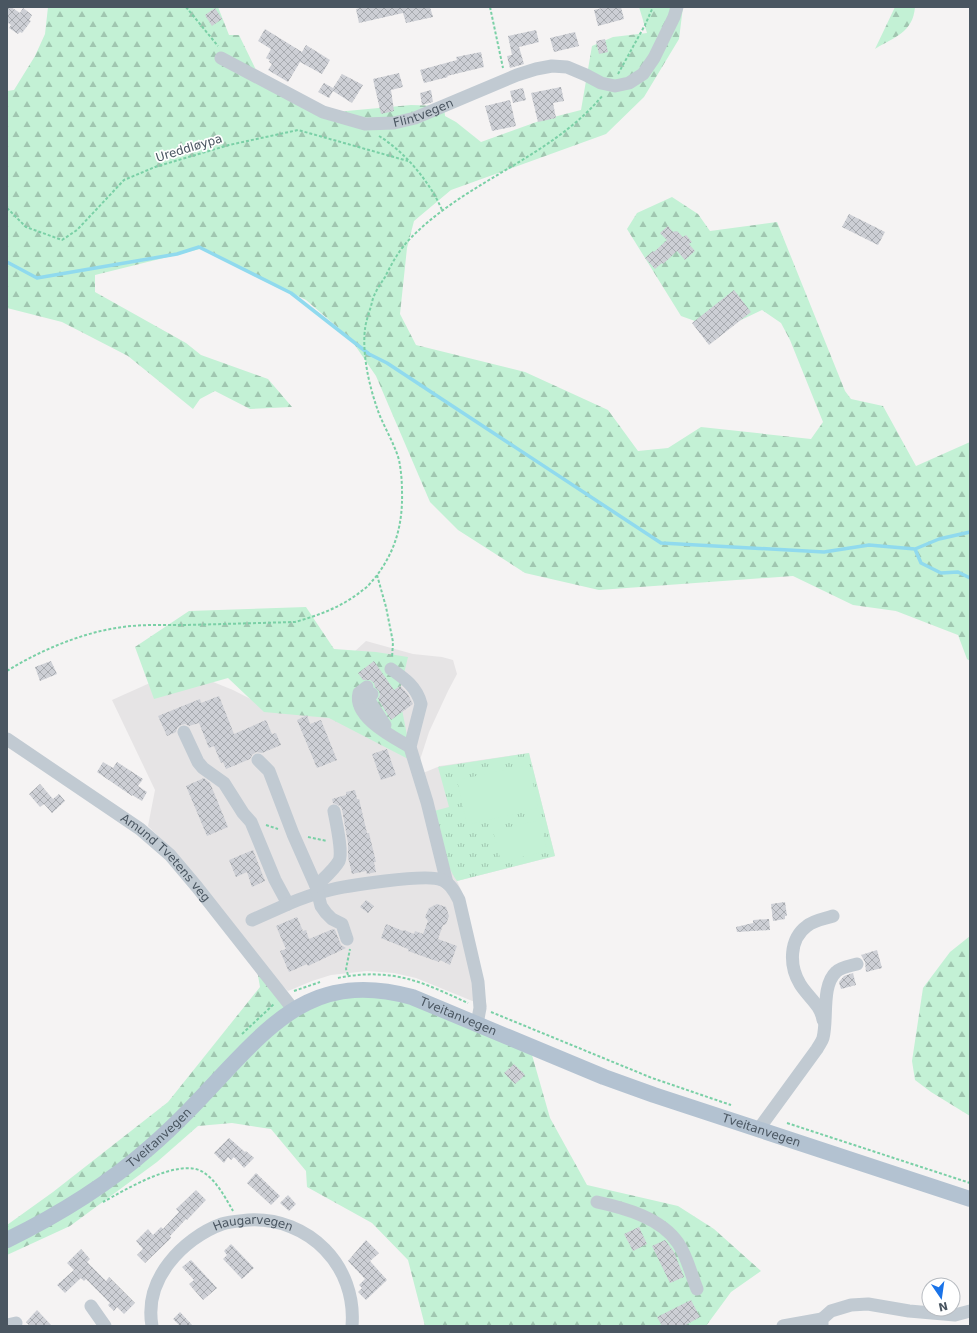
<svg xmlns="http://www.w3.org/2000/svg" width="977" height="1333" viewBox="0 0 977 1333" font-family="'DejaVu Sans',sans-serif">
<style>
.education{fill:#e6e4e5}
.forest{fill:url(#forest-firs)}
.park{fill:url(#park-tufts)}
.garden{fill:#c3f1d5}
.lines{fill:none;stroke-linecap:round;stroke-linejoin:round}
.stream{stroke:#90daee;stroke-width:3.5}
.building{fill:url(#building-cross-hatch)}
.path{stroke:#7ad0a6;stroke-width:2;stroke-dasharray:3 2;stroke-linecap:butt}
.minor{stroke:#c1cad2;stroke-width:13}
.major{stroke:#b3c2d1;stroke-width:16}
.labels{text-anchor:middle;stroke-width:3.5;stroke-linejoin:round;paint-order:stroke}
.street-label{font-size:12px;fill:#4a5661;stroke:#fff}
</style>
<defs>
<pattern id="forest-firs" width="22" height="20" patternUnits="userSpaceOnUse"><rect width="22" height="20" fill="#c3f1d5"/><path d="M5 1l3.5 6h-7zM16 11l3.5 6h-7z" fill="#a0c6b0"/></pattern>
<pattern id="park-tufts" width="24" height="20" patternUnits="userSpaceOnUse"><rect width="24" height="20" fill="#c3f1d5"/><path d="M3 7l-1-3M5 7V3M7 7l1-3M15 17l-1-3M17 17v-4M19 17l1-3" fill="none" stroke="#a0c6b0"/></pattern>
<pattern id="building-cross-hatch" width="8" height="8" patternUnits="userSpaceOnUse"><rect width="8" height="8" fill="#cdcfd5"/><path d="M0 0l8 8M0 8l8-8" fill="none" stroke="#a8abb0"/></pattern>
</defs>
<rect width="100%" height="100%" fill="#f5f3f3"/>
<path class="education" d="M366 641 413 654 442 657 453 660 457 674 448 691 429 732 419 763 423 773 440 766 529 753 555 856 457 881 462 892 487 1007 416 978 394 973 367 971 331 975 312 981 288 991 281 985 177 855 148 826 155 790 112 700 181 669 233 690 270 709 313 690Z"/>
<path class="forest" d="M48 7H218L229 35H239L256 70 325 113 411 105 444 106 445 116 456 122 481 142 542 120 581 110 592 46 613 37 647 33 639 7H683L679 39 644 97 606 134 451 190 414 221 407 248 400 314 416 345 525 372 608 410 638 451 668 448 701 427 811 439 823 422 790 340 781 323 762 310 720 330 681 316 627 229 637 213 672 197 698 214 710 231 777 222 845 391 851 399 883 406 916 466 970 442V661L967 659 958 635 896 611 853 605 793 576 599 590 525 573 458 530 430 502 376 376 350 338 306 300 204 248 95 275V292L186 343 201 355 268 379 292 407 250 409 215 391 200 399 193 409 128 356 62 322 7 308V91L14 90 35 56 45 34Z
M895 7H915C913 33 894 37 875 49Z
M306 607 334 649 376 652 408 657 399 694 412 761 329 718 264 712 228 678 154 699 135 647 189 611Z
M970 936V1116L931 1092 915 1080 912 1061 923 988 950 952Z
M256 964 291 1013 336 994 401 995 530 1048 550 1118 587 1185 678 1206 714 1229 761 1271 731 1292 706 1326H425L408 1260 372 1223 307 1187 306 1171 271 1129 232 1123 198 1126 157 1162 70 1226 7 1255V1225L53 1192 168 1102 260 987Z"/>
<path class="park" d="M529 753 555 856 457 881C443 861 440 835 434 811L449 807 438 767Z"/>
<path class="garden" d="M529 765 538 808 467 825 457 780Z
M540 820 547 851 501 862 493 831Z"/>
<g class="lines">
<path class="stream" d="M7 262 37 278 177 254 199 247 291 293 369 354 387 363 661 543 824 552 869 545 915 549 939 539 970 532
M915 549 921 563 941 573 958 572 970 578"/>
</g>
<path class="building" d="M7 7H11L20 13 23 8 32 15 29 20 31 21 22 33 20 32 18 34 9 28 11 25 7 22Z
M363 7H430L433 17 406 23 403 13 359 23 356 9Z
M606 7H621L624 19 598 26 594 10Z
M215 8 222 19 212 26 205 15Z
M265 29 302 52 306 45 330 60 322 74 300 62 288 82 268 70 272 64 269 62 270 60 266 58 271 49 258 41Z
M536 30 539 42 519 47 524 64 510 68 507 56 512 55 508 36Z
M575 32 579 46 554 52 550 38Z
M605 39 608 52 599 54 596 41Z
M481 52 484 67 447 76 448 77 424 83 420 70 457 60 456 57Z
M399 73 403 87 391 90 394 111 381 114 373 79Z
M342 74 363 85 352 103 333 91 329 98 318 92 324 83 333 88Z
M561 87 564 101 553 103 556 118 538 122 531 93Z
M523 88 526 100 513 103 510 91Z
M431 90 433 102 422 105 420 93Z
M510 100 516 126 492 131 485 106Z
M849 214 885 232 878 245 842 227Z
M668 226 673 232 675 231 676 232 677 231 683 237 686 235 692 242 689 244 695 251 685 260 677 251 663 264 662 263 655 269 645 258 653 251 654 252 667 240 660 233Z
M734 290 751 312 709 345 692 323Z
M51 661 57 674 40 681 35 667Z
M374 661 394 690 400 686 407 693 413 704 391 720 378 699 380 695 379 691 375 687 374 683 370 680H363L358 673Z
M219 696 234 734 266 720 272 734 276 733 281 745 262 753 256 752 252 755 250 759 226 769 223 762 221 763 214 746 209 748 199 723 189 726 185 724 181 725 177 728 176 732 167 736 158 716 200 699 201 703Z
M307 715 310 724 321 720 337 760 317 768 297 720Z
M387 749 396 775 381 780 372 754Z
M103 762 113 768 117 762 143 779 138 786 147 792 142 801 132 795V796L97 772Z
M204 778 210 783 228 827 207 836 186 786Z
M40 784 53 799 59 794 65 801 52 813 44 804 40 807 29 794Z
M355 790 357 799H359L367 833H369L376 862H374L376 872 367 874 366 871 352 874 348 857V843L342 809 340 806 333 803 332 799 346 795V792Z
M253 850 265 881 252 887 247 872 236 877 229 860Z
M366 900 374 906 368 913 360 907Z
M785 902 787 916H785V919L773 921 771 904Z
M437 904 446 907 449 916 446 924 443 925 438 939 457 946 450 965 440 960 439 962 408 951V949L381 938 386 924 403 931 404 930 414 934 415 931 423 934 428 921 425 917 429 908Z
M297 917 303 931 306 930 309 939 333 929 335 930 341 945 346 948 308 966 307 964 289 972 280 951 286 949 276 926Z
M769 919 770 930 737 932 736 927 753 923V920Z
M877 950 882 968 866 972 865 962 861 955Z
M853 973 856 985 841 989 839 982 844 976Z
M514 1064 525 1075 515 1084 504 1073Z
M229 1138 245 1152 246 1151 254 1158 244 1168 234 1157 231 1160 228 1157 224 1163 214 1153Z
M256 1173 280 1196 271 1205 247 1183Z
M196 1190 206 1200 187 1220 186 1219 170 1236 171 1238 145 1263 137 1255 143 1249 136 1241 148 1229 153 1235 161 1227 163 1229 179 1212 176 1209Z
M288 1195 296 1204 289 1211 280 1203Z
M639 1227 647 1244 633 1251 624 1234Z
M366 1240 379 1253 370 1261 387 1280 366 1300 358 1292 362 1288 359 1285 365 1279 348 1261Z
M665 1240 674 1252 684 1277 670 1283 652 1246Z
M231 1244 254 1268 242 1279 223 1259 227 1255 224 1251Z
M81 1249 90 1259 87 1262 106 1281 109 1277 135 1303 124 1314 117 1307 114 1311 108 1305 110 1303 86 1279 84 1281 81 1278 65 1293 57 1285 74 1270 67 1263Z
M191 1260 217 1288 203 1300 189 1284 194 1280 182 1267Z
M691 1300 700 1317 684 1326H662L657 1317Z
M37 1310 52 1326H30L26 1322Z
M180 1312 193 1326H180L173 1319Z"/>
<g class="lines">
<path class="path" d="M186 7 218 46
M490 7 503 68
M618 74 645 25 653 7
M379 136C405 152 430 182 442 210
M7 208 26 227 62 240 77 230 124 180 155 167 229 145 298 130 408 161
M377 575 386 607 393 642 392 658
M7 671C39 651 79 634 116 628 139 624 163 625 186 625 223 624 259 623 295 622 320 615 344 606 364 589 368 587 371 582 374 579 395 553 403 525 402 491 402 481 401 470 399 460 394 442 383 426 377 408 369 385 362 354 365 329 366 320 370 311 372 302 374 293 380 285 385 277 391 265 398 252 407 242 462 182 550 159 603 95
M266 825 278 829
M308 837 327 841
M348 975 346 969 350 949
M338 978C360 973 386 973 408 979 428 984 450 995 468 1003
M294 991 320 982
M491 1012 652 1078 731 1105
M242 1034 274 1004
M787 1123 970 1183
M103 1202C125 1190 179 1157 203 1172 216 1180 225 1197 233 1211"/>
<g class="minor">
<path id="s1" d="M221 58 323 112 365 124 394 123 415 118 517 75 536 69 552 66 567 67 586 75 601 83 615 86 629 83 643 74 654 58 674 17 677 7"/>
<path d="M391 669C404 678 417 687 421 704L410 747 427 802 447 883"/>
<path d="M367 687 359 693C353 717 393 737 410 747"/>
<path d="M372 694 369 698 370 702 385 725"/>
<path d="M184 732 198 762 203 768 224 783 243 813 251 822 275 880 288 904C300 899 313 894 326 891 344 886 427 873 442 880 450 883 455 892 459 900L478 982 480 1008 477 1024"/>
<path id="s2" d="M7 739 140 829 170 855 197 887 293 1009"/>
<path d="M258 760 269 771 293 834 316 886 321 906 326 913 332 919 342 924 347 939"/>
<path d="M316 886C323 879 334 870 339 861 343 852 336 822 334 811"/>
<path d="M252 920 288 904"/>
<path d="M823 1020C821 1005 807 996 800 984 789 966 789 939 807 926 814 920 824 919 833 916"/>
<path d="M758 1130 817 1049C819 1045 822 1042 823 1038 828 1019 821 986 836 972 841 967 850 966 857 964"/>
<path d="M597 1202C625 1208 661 1218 678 1243 687 1256 691 1274 697 1289"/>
<path d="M91 1306 105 1326"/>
<path d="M7 1325 16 1323"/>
<path id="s3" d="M152 1326C148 1303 155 1281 169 1263 182 1246 202 1231 222 1224 231 1221 241 1221 249 1220 309 1217 357 1266 352 1326"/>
<path d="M783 1326 822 1319"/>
<path d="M822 1326V1319L831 1311 851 1305 868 1304 909 1311 955 1315 970 1311"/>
</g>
<path class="major" id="s4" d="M7 1240C58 1215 107 1185 149 1148 177 1124 201 1098 226 1071 282 1011 325 973 412 997L604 1077 654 1095 970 1199"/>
</g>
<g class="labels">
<g class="street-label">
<text dy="4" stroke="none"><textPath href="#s1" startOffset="219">Flintvegen</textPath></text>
<text transform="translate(189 148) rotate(-17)" y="4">Ureddløypa</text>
<text dy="4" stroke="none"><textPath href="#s2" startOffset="199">Amund Tvetens veg</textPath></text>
<text dy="4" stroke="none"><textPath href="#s4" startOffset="543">Tveitanvegen</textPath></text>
<text dy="4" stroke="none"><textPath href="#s4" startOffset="867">Tveitanvegen</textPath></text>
<text dy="4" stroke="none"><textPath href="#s4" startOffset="184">Tveitanvegen</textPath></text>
<text dy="4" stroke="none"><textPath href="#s3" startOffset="165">Haugarvegen</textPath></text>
</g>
</g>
<rect width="977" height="1333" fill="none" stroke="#4a5661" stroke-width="16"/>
<g transform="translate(941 1297) rotate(167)"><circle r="19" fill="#ffffff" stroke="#b7bbc0"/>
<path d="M0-3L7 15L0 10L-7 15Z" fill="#1a73e8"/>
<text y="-6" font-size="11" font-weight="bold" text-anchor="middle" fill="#4a5661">N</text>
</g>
</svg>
